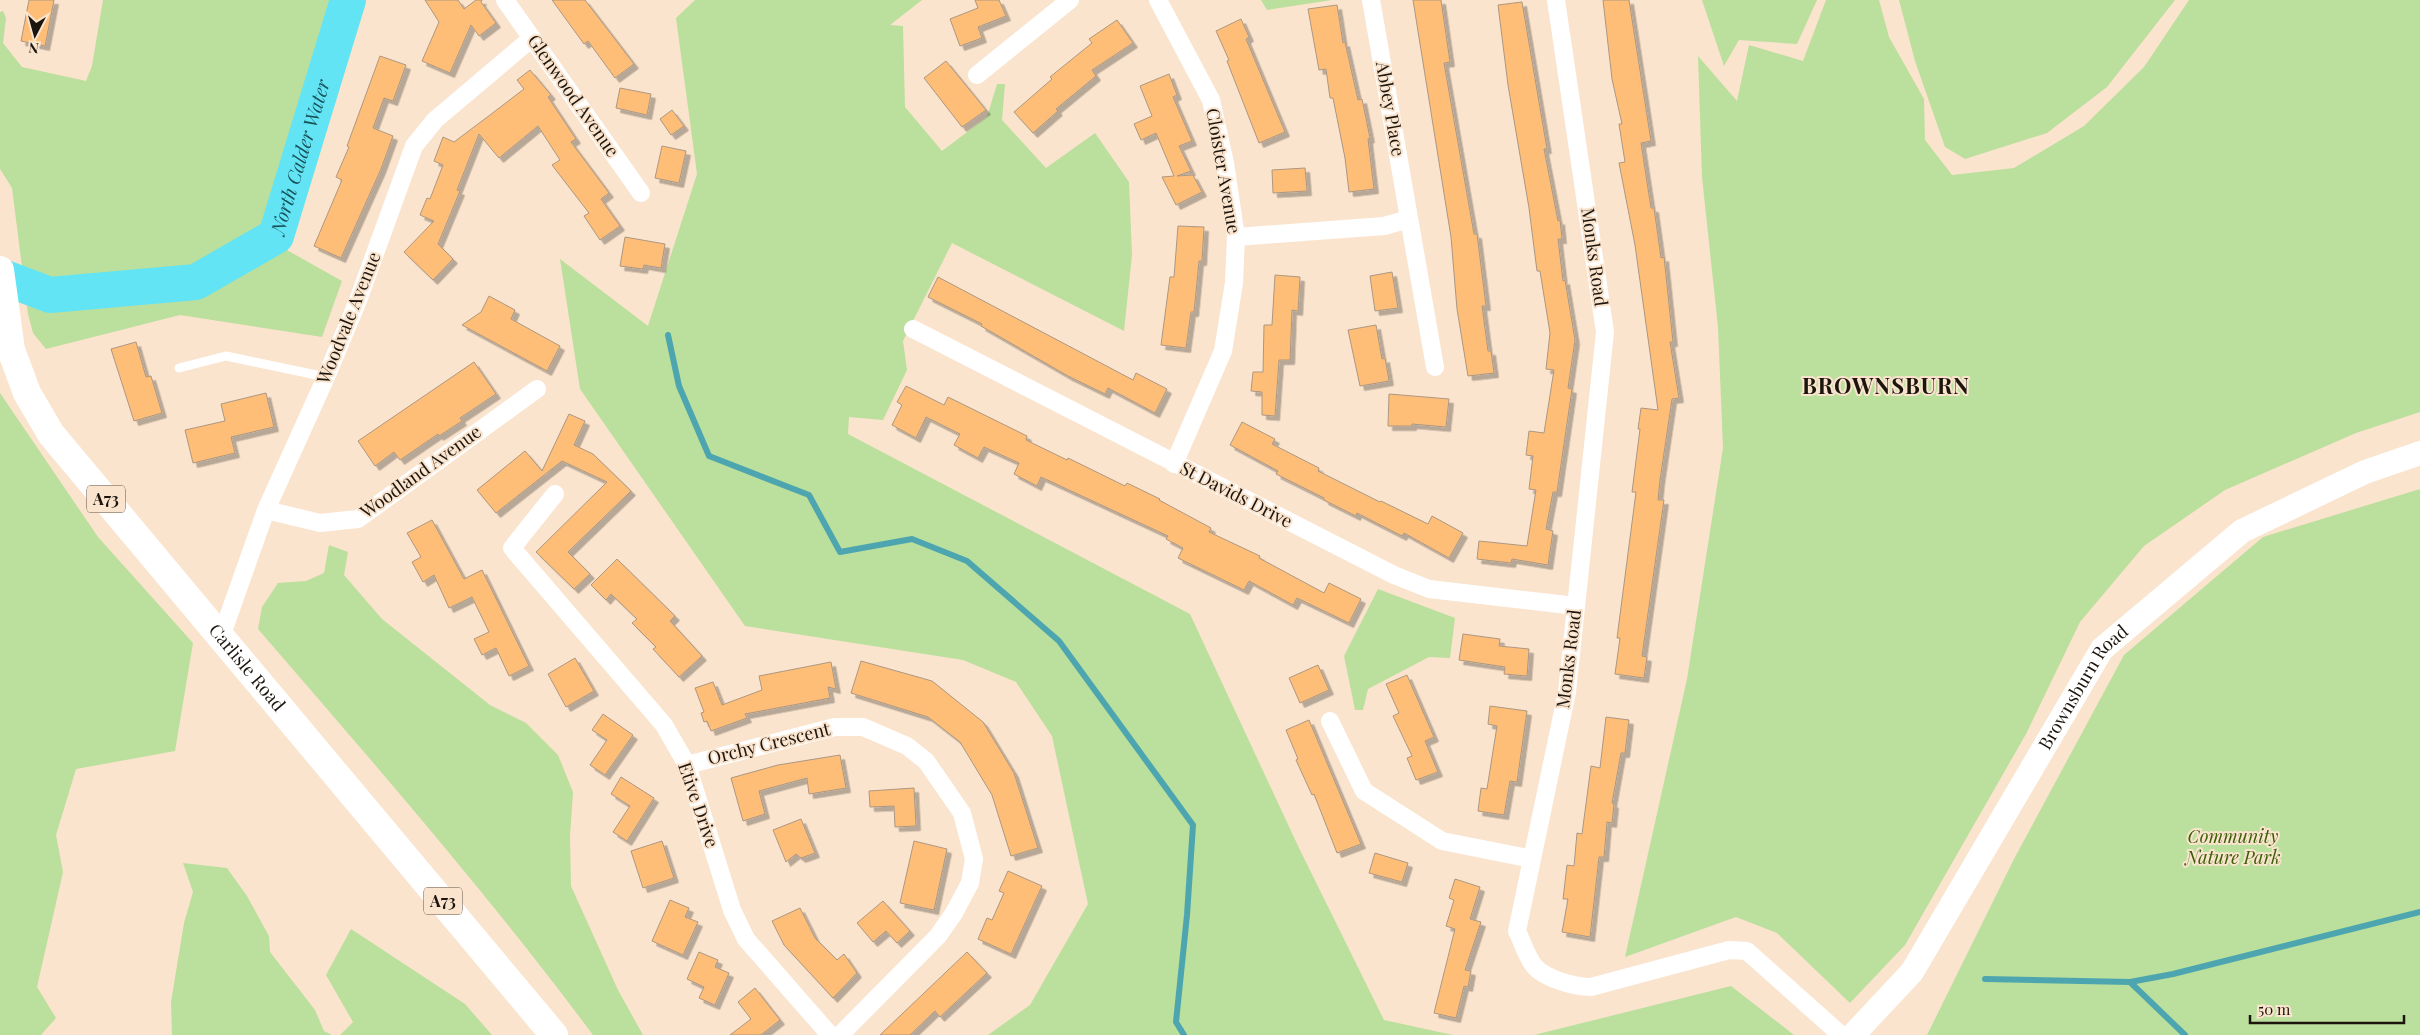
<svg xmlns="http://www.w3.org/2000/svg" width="2420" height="1035" viewBox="0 0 2420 1035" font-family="'Playfair Display',serif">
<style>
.green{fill:#bbdf9c}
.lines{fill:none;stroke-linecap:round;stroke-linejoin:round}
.stream{stroke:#4da6af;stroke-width:6}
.river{stroke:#62e4f5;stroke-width:36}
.building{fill:#ffbe77;stroke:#ac9782;filter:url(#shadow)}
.service{stroke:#fff;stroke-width:9}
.minor{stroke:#fff;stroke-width:18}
.secondary{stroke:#fff;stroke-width:24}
.primary{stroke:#fff;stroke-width:28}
.labels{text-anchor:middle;stroke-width:4;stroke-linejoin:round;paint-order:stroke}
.shield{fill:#fae4ce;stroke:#5f5347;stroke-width:1}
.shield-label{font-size:16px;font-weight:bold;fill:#1c150d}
.street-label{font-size:18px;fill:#1c150d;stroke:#fae4ce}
.park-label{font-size:18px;font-style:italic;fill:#395e05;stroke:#fae4ce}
.water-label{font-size:19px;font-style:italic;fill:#195158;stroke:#fae4ce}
.district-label{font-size:22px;font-weight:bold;letter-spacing:1px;fill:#1c150d;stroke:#fae4ce}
</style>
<defs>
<filter id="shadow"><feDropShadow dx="4.5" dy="4.5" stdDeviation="0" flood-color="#0004"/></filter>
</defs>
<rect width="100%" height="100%" fill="#fae4ce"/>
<path class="green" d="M103 0H364L285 249 342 281 322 337 180 315 46 349 33 333 28 314 12 188 0 169V12L3 11 6 18 3 43 22 67 86 81 92 66Z
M695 0H922L890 25 903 26 905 107 942 151 987 117 997 84H1005L1002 120 1046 168 1095 133 1129 182 1132 255 1124 331 952 243 903 341 907 370 883 420 849 417 848 434 1190 614 1298 846 1384 1020 1453 1035H988L1030 1005 1088 904 1052 736 1016 682 963 660 745 626 580 389 560 259 648 326 697 174 676 18Z
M1261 0H1332L1267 10Z
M1702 0H1817L1797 44 1739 40 1724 66Z
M1826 0H1879L1889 37 1924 99 1925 140 1952 175 2014 168 2084 126 2144 67 2189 0H2420V412L2356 433 2225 490 2144 546 2080 622 2026 734 1905 945 1850 1003 1777 933 1736 917 1625 957 1687 679 1723 448 1718 327 1702 177 1698 56 1737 101 1749 45 1803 61Z
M1899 0H2175L2107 87 2047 133 1965 159 1945 147 1915 61Z
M0 393 98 537 193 643 175 751 76 769 56 835 63 872 37 987 56 1018 41 1035H0Z
M2420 489V1035H1927L2014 859 2124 655 2263 537Z
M329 545 348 552 344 575 382 619 490 705 526 723 558 755 573 792 570 836 571 886 618 990 643 1035H593C488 894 373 762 258 629L262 607 278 583 306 581 324 573Z
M1378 589 1455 618 1450 658 1429 657 1368 689 1363 710H1355L1344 656Z
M183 863 227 868 247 896 269 936 270 952 315 1010 324 1031 332 1035H172L171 1002 184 923 193 892Z
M351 929 465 1004 492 1035H340L353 1022 326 975Z
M1731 986 1794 1035H1534Z"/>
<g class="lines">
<path class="stream" d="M668 335 679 386 709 456 809 495 840 552 912 539 967 561 1059 641 1193 825 1187 915 1176 1022 1184 1035
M1985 979 2130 982 2185 1035
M2130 982 2173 974 2420 912"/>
<path class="river" id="s1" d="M0 276 50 295 196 282 276 236 348 0"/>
</g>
<path class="building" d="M29 0H54L45 46 21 41Z
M425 0H458L464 9 476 0H482L481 2 496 23 479 36 471 25 450 73 422 61 439 22Z
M552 0H585L634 64 615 78 588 41 584 44Z
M975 0H999L1006 16 978 27 982 38 960 46 950 19 978 8Z
M1413 0H1441L1450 62 1444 63 1474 234H1477L1486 306H1482L1488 351H1491L1494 373 1468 376 1457 309 1451 237Z
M1603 0H1629L1651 141 1641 143 1651 208H1654L1661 258 1664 257 1673 342H1670L1679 398 1672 399 1660 480 1658 500H1664L1642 656 1647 657 1644 678 1615 674 1620 638H1617L1636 492H1632L1640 429H1638L1641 408 1658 410 1635 245 1619 163 1625 162 1619 124H1622L1612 79Z
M1522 2 1547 149H1544L1558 221 1560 220 1562 239H1558L1563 281 1565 280 1575 340 1568 388 1572 389 1557 492H1553L1546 529 1553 531 1548 565 1512 559 1511 563 1477 559 1479 541 1527 546 1536 490 1529 489 1533 456 1526 455 1529 431 1544 433 1554 370 1546 369 1550 333 1540 271H1537L1529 208 1508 85 1498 5Z
M1337 5 1343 43 1345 42 1358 100 1362 99 1370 138 1368 139 1374 189 1349 192 1345 158 1333 98H1330L1326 69 1319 70 1308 9Z
M1241 19 1249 37 1246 39 1285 132 1259 143 1227 61 1229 60 1216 31Z
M1117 20 1133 43 1092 70 1096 76 1056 109 1058 111 1033 133 1014 112 1052 79 1050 77 1092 43 1089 39Z
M380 56 406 65 393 101 384 98 373 128 393 136 381 169 341 258 314 246 342 180 336 177 349 147 347 146Z
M946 61 986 110 962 127 924 78Z
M530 70 551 95 548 97 576 139 571 142 609 193 601 199 620 226 600 240 584 216 589 213 552 165 560 160 538 126 499 158 479 134 457 190 460 191 438 244 453 259 433 280 404 252 434 221 420 215 427 198 430 199 443 165 434 161 443 137 454 142 490 115 524 89 517 80Z
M1169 74 1177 95 1173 97 1192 141 1179 146 1191 171 1177 176 1193 175 1202 192 1176 205 1162 177 1174 176 1156 133 1141 140 1134 124 1152 116 1140 86Z
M620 88 651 94 647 115 616 108Z
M672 110 684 126 671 135 660 119Z
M662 146 686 151 679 183 655 178Z
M1305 168 1307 191 1273 193 1272 170Z
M1178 226 1204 227 1202 261H1199L1194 312H1191L1186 348 1161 345 1170 277H1174Z
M625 237 665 244 661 268 644 265 643 269 620 266Z
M1392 272 1398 308 1375 311 1370 276Z
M1275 275 1300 277 1298 311 1292 310 1290 360H1279L1275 416 1262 415V392L1251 391 1253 372H1263L1264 325H1272Z
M938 277 1133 380 1136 373 1167 389 1155 413 1108 388 1105 394 1068 376 981 326 982 324 928 297Z
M489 296 515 310 511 319 560 346 547 371 462 325 481 312Z
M1376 325 1382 359 1385 358 1389 381 1360 386 1348 330Z
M136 342 146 377 151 376 162 413 134 421 111 349Z
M474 362 496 394 460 418 462 421 439 436 438 434 400 460 394 452 375 466 358 441Z
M906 386 944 405 948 397 1027 436 1026 440 1067 460 1068 458 1125 486 1127 483 1160 499 1159 500 1211 528 1209 532 1260 556 1259 558 1324 593 1329 583 1361 599 1349 623 1297 598 1293 605 1249 581 1244 590 1178 558 1183 548 1166 539 1168 536 1041 477 1037 486 1014 474 1019 463 984 447 978 458 954 445 960 434 926 417 916 438 892 425 902 405 897 402Z
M266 393 274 427 231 437 235 453 193 463 185 430 225 421 221 404Z
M1389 394 1449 399 1446 427 1412 424V426H1388Z
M569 414 585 421 574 445 593 454 631 491 568 552 590 574 574 589 536 552 607 482 562 461 496 513 477 490 525 451 542 471Z
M1242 422 1275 439 1272 444 1319 468 1318 471 1380 502 1381 501 1428 524 1432 516 1463 533 1449 558 1404 533 1402 536 1357 513 1356 516 1324 500V498L1276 474 1278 471 1230 445Z
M432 520 464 579 482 570 529 666 509 676 496 648 482 655 474 639 489 632 472 597 449 608 434 575 423 582 412 562 421 557 407 533Z
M617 559 675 616 670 621 702 656 679 677 653 649 656 647 632 623 637 619 611 594 606 600 591 585Z
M1463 634 1500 639 1499 646 1529 649 1527 676 1504 674 1505 667 1459 660Z
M575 658 594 691 566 707 548 674Z
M861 661 932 681 983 722 1014 773 1038 848 1011 856 992 795 960 742 928 717 851 693Z
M831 662 836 689 828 687 830 698 745 714 747 718 711 731 707 721 704 722 701 713 704 712 695 688 713 682 722 705 762 690 759 676Z
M1318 665 1329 690 1300 703 1289 678Z
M1407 675 1434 737 1425 741 1438 772 1416 780 1407 758 1412 756 1393 716 1399 713 1386 684Z
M1490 706 1527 711 1517 782 1510 781 1504 815 1478 811 1481 788 1487 789 1497 726 1488 724Z
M603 714 633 735 605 775 590 765 607 740 592 730Z
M1606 717 1629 720 1625 753H1621L1612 803 1614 804 1612 823 1607 822 1604 857H1599L1590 937 1562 932 1568 899H1563L1567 865 1574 866 1577 833 1582 834 1591 766 1600 768Z
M1309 720 1361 844 1337 853 1314 794 1312 795 1296 760 1298 759 1286 730Z
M840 755 846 788 809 794 807 778 759 791 765 814 743 821 731 778 778 765Z
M621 777 654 798 627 841 613 832 630 806 611 794Z
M914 788 916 826 895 827 894 806 870 807 869 791Z
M801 819 815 853 801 858 796 854 786 862 773 830Z
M662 841 674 878 643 888 631 851Z
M914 841 947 849 934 910 900 903Z
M1375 853 1408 863 1402 882 1369 873Z
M1008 871 1042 886 1011 954 978 939 987 918 992 920 1004 893 999 891Z
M1455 879 1480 887 1470 919 1481 922 1465 970 1471 971 1468 987 1464 986 1456 1018 1434 1013 1455 929 1446 926 1454 900 1449 898Z
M670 900 689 908 685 917 698 922 683 955 652 941Z
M883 901 910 931 897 943 886 931 873 942 857 923Z
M800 908 815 938 837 960 844 954 857 973 833 998 784 945 772 921Z
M699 952 718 960 715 967 729 973 715 1005 699 998 704 987 687 979Z
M967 952 987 973 940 1017 935 1011 910 1035H880Z
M755 988 780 1020 761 1035H730L751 1019 738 1002Z"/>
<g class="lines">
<path class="service" d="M179 368 226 356 326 377"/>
<path class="minor" d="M505 0 641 193
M1158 0 1211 100 1225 163 1236 237 1234 283 1223 351 1174 464
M1371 0 1435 367
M1556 0 1605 332 1567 692 1517 931C1522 941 1527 958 1535 967 1546 979 1575 987 1591 987L1729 950 1747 951 1841 1035
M977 75 1070 0
M1236 237 1384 226 1409 219
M913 329 1394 575 1429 589 1576 606
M555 494 512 548 664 725 687 765 732 910 746 939 830 1035
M266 510 320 523 358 519 537 389
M221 637 266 510 326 377 357 303 414 146 435 120 532 38
M1330 721 1364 791 1442 841 1532 859
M687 765 835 727H863L907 746 926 761 962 813 974 859 970 883 954 913 938 936 840 1035"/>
<path class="secondary" id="s2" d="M1853 1035 1912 972 2102 649 2242 531 2365 472 2420 453"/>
<path class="primary" id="s3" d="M0 270 11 350 27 393 51 434 554 1035"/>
</g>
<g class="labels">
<g class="shield">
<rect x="87" y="485.5" width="38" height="27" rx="4"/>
<rect x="424" y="887.5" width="38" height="27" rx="4"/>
</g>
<g class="shield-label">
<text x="106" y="505">A73</text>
<text x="443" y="907">A73</text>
</g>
<g class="street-label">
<text transform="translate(573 96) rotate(55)" y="6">Glenwood Avenue</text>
<text transform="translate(1390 109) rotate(80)" y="6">Abbey Place</text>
<text transform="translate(1223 171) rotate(80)" y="6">Cloister Avenue</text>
<text transform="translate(1594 257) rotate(82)" y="6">Monks Road</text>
<text transform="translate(349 318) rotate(-68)" y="6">Woodvale Avenue</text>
<text transform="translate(421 472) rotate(-36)" y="6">Woodland Avenue</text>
<text transform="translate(1236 495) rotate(27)" y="6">St Davids Drive</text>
<text transform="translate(1569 659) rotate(-83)" y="6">Monks Road</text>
<text dy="6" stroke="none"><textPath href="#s3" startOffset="479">Carlisle Road</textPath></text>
<text dy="6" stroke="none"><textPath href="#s2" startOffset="419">Brownsburn Road</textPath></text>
<text transform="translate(769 744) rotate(-14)" y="6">Orchy Crescent</text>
<text transform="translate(698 805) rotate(71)" y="6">Etive Drive</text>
</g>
<g class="park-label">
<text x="2233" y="843">Community<tspan x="2233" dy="21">Nature Park</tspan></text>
</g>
<g class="water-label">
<text dy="7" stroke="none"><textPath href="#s1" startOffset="375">North Calder Water</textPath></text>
</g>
<g class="district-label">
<text x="1886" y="394">BROWNSBURN</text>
</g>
</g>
<g transform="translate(35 35) rotate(186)" stroke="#fae4ce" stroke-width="4" paint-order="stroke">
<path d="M0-4L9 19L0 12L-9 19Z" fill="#1c150d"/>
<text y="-8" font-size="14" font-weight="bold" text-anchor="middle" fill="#1c150d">N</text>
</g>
<path d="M2250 1015v8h154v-8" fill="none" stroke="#1c150d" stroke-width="2.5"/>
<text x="2258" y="1015" font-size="15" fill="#1c150d" stroke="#fae4ce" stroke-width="4" paint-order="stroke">50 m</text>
</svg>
